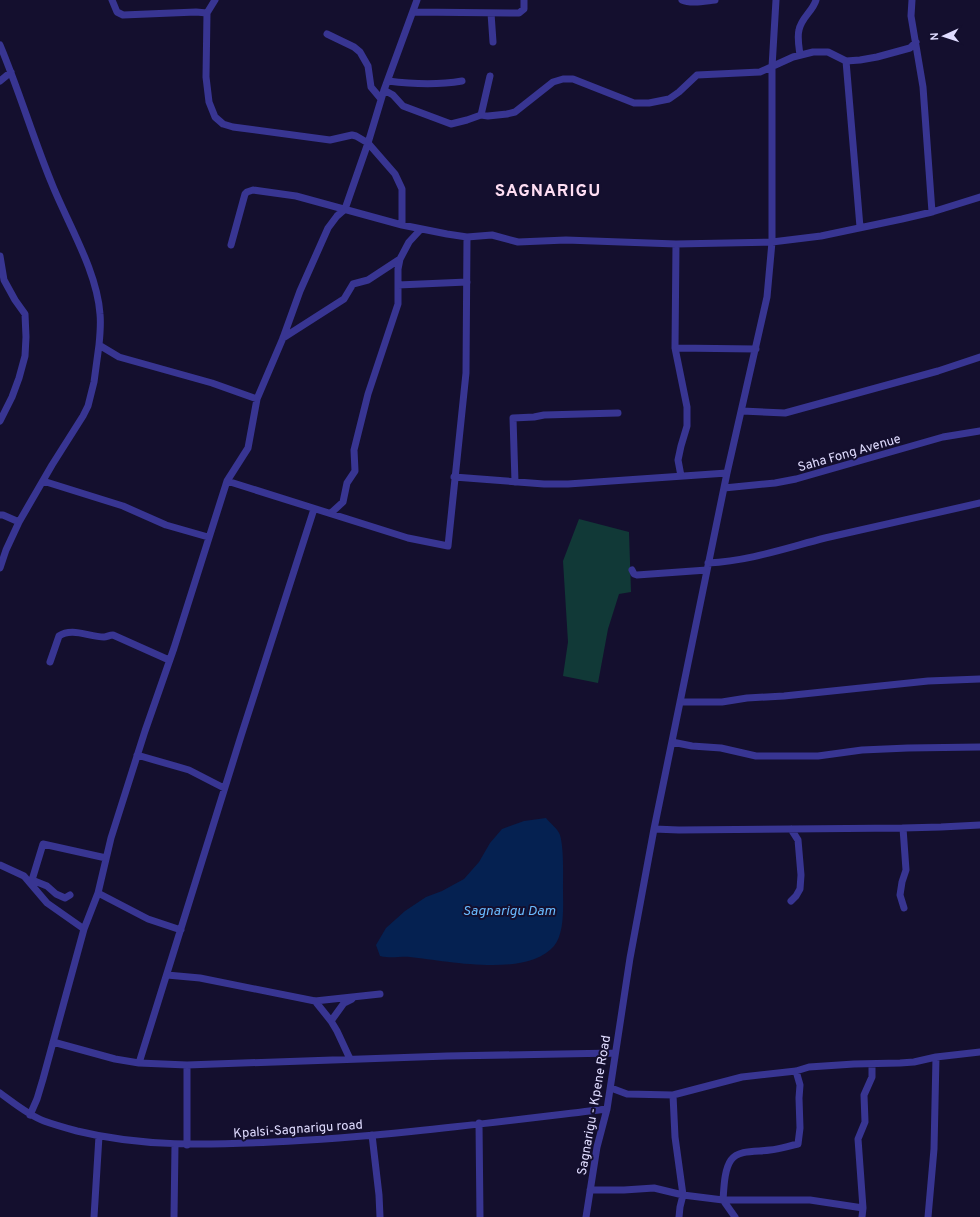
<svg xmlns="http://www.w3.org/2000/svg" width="980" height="1217" viewBox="0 0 980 1217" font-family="Overpass,sans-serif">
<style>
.green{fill:#113937}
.water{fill:#052151}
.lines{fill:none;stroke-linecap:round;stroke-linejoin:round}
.minor{stroke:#383592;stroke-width:7}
.labels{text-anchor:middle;stroke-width:4;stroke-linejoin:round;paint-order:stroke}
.street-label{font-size:13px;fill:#e0dcff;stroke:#140f2e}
.water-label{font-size:14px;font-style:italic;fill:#6abbff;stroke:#140f2e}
.district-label{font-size:17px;font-weight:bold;letter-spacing:1px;fill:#ffdef3;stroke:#140f2e}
</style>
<rect width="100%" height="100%" fill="#140f2e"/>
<path class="green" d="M579 519 629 532 631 592 619 594 608 629 598 683 563 676 568 642 563 561Z"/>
<path class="water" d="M546 818C550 823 558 829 560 835 564 849 563 874 563 889 563 905 565 933 554 946 527 978 448 961 410 957 400 956 392 959 380 956L376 945 386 928 405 911 426 897 442 891 464 879 479 862 490 843 502 829 524 821Z"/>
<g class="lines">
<path class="minor" d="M112 0 117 12 123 15 196 12 207 13
M215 0 207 13 206 77 209 102 215 117 223 124 233 127 330 140 352 135 356 136 368 143 395 174 402 189V225
M682 0C691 4 705 1 715 0
M912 0 911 16 923 87 932 212
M413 12 519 13 524 9V0
M491 13 493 42
M327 34 354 47 360 52 368 66 371 87 381 99
M0 45C19 90 33 138 52 184 68 224 97 271 100 314 101 324 100 335 99 345L119 357 212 383 257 399
M800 55C799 47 797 37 799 30 801 18 813 11 816 0
M846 61 860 227
M0 81 11 72
M388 81C412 84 438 85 462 81
M384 90 393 95 403 106 451 124 467 120 481 115 488 116 507 114 515 112 553 82 563 79H573L634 103H649L669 99 679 92 697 75 760 72 793 57 813 52H828L846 61 860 60 877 57 910 48 916 42
M481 115 490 76
M676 244 675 348 687 407V426L681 446 678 460 681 476
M231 245 245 194 247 192 253 190 296 196 402 225 447 234 467 237 492 235 518 242 566 240 676 244 772 242 821 236 902 219 932 212 980 197
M0 256 4 280 15 300 25 314 26 337 25 356 19 378 12 397 0 421
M398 285 467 282
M283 338 344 299 353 284 368 280 400 259
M675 348 756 349
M742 411 785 413 938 371 980 357
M454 477 544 484H568L727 473
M43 481 123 506 166 525 208 537
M227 481 408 538 448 546 466 373 467 237
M515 482 513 418 534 417 544 415 618 413
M724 488 775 483 796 479 943 437 980 431
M331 513 343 502 347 483 355 471 354 450 368 394 398 304V269L400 259 409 242 421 229
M0 515H3L19 522 52 465 83 416 88 406 94 382 99 345
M708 563C749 561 786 548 825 538 876 526 928 515 980 503
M0 568 6 550 19 522
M632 570 634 574 637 575 707 570
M50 662 59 636C72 627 89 637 104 637 107 637 109 635 113 635L169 660
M680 702H722L747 698 784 696 928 681 980 679
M672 742 692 746 721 748 756 756H818L862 750 908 748 980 747
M137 755 189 770 224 788
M903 828 906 870 902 882 900 895 904 908
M654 829 679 830 903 828 941 827 980 825
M791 829 798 840 801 875 800 889 796 896 791 901
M0 865 24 876 47 903 84 929
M98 893 148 919 181 930
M70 895 65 898 56 894 47 886 32 880 43 844 106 858
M167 975 200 978 315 1001 380 994
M315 1001 331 1021
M53 1042 115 1059 139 1063 187 1065 447 1056 615 1053
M350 1059 337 1031 331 1021 344 1003 352 999
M139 1063 241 736 314 509
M187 1065V1145
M611 1088 627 1094 673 1095 742 1077 796 1071 809 1067 854 1064 900 1063 914 1062 936 1057 980 1052
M0 1093C14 1103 28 1115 44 1121 55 1125 66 1128 77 1131 142 1147 207 1145 272 1142 384 1137 496 1122 607 1109
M673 1095 675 1137 683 1195 680 1207 679 1217
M30 1115 37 1099 43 1079 84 929 98 893 111 838 145 731 174 648 227 481 248 448 257 399 283 338 300 291 328 228 337 216 345 209 368 143 384 90 417 0
M479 1123 480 1217
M372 1135 379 1195 380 1217
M590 1190H624L654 1188 683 1195 723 1200H810L863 1208
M94 1217 99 1136
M174 1217 175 1145
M586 1217 597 1147 607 1109 630 958 654 829 727 473 767 297 772 242V67L776 0
M735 1217 723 1200C724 1188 724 1170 731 1160 739 1149 758 1152 770 1150 780 1149 788 1146 798 1144L800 1128 799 1098 800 1085 796 1071
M862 1217 863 1208 858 1139 865 1122 864 1095 872 1077V1064
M928 1217 934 1149 936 1057"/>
</g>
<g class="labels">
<g class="street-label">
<text transform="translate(849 452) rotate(-16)" y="5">Saha Fong Avenue</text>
<text transform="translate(593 1105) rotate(-80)" y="5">Sagnarigu - Kpene Road</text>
<text transform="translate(298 1128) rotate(-4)" y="5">Kpalsi-Sagnarigu road</text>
</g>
<g class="water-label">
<text x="509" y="915">Sagnarigu Dam</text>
</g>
<g class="district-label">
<text x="548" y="196">SAGNARIGU</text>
</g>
</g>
<g transform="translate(944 36) rotate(267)" stroke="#140f2e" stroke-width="3" paint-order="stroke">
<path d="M0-3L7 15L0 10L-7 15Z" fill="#e0dcff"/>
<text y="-6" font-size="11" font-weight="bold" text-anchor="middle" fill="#e0dcff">N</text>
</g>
</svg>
